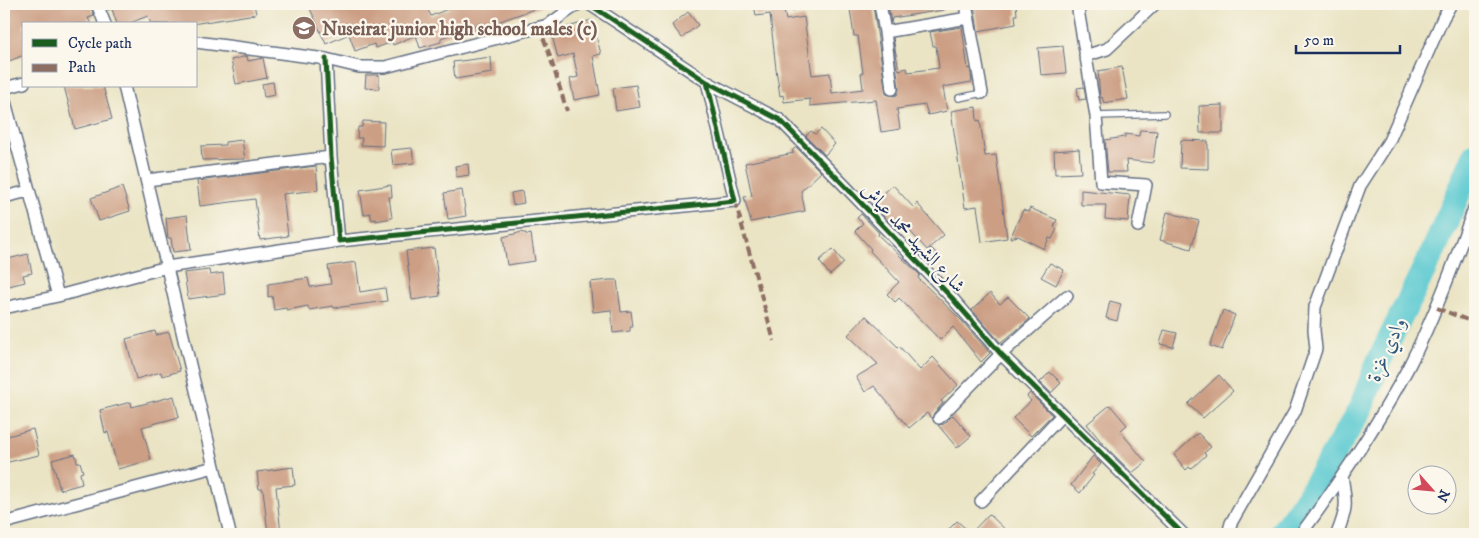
<svg xmlns="http://www.w3.org/2000/svg" width="1479" height="538" viewBox="0 0 1479 538" font-family="'IM FELL DW Pica',Amiri,serif">
<style>
.lines{fill:none;stroke-linecap:round;stroke-linejoin:round}
.river{stroke:#5dcad1;stroke-width:25}
.building{fill:#cc9f84}
.lane-casing{stroke:#636e82;stroke-width:8}
.street-casing{stroke:#636e82;stroke-width:14}
.lane{stroke:#fff;stroke-width:5.5}
.street{stroke:#fff;stroke-width:11}
.quiet{stroke:#8d6e63;stroke-width:4;stroke-dasharray:8 4;stroke-linecap:butt}
.cycleway-casing{stroke:#fbf7ec;stroke-width:8}
.cycleway{stroke:#1b5e20;stroke-width:5}
.labels{text-anchor:middle;stroke-width:4.5;stroke-linejoin:round;paint-order:stroke}
.education-label{font-size:19px;font-weight:bold;fill:#785e54;stroke:#fbf7ec;text-anchor:start}
.street-label{font-size:19px;fill:#1b2f5e;stroke:#fbf7ec}
.water-label{font-size:20px;font-style:italic;fill:#2c567b;stroke:#fbf7ec}
</style>
<rect width="100%" height="100%" fill="#fbf7ec"/>
<filter id="ink" filterUnits="userSpaceOnUse"><feTurbulence type="fractalNoise" baseFrequency=".02" numOctaves="2"/><feDisplacementMap in="SourceGraphic" scale="10" xChannelSelector="R" yChannelSelector="G"/><feConvolveMatrix kernelMatrix="1 2 1 2 8 2 1 2 1" color-interpolation-filters="sRGB"/></filter>
<filter id="wash" filterUnits="userSpaceOnUse"><feTurbulence type="fractalNoise" baseFrequency=".0096" numOctaves="4" result="noise"/><feDisplacementMap in="SourceGraphic" scale="20" xChannelSelector="R" yChannelSelector="G"/><feGaussianBlur stdDeviation="1.12" result="paint"/><feColorMatrix in="noise" values="0 0 0 0 0 0 0 0 0 0 0 0 0 0 0 0 0 1.4 0 .05"/><feComposite in="paint" operator="in"/></filter>
<g filter="url(#wash)">
<rect width="100%" height="100%" fill="#eae4c4"/>
<g class="lines">
<path class="river" d="M1281 534 1307 498 1360 410 1378 363 1436 245 1475 155"/>
</g>
<g id="blocks">
<path class="building" d="M4 4H90L94 16 88 18 91 24H24V55L7 62 4 54Z
M105 4H179L180 6 193 4H254L256 14 192 24H151L148 16 127 24H117L112 9 108 10Z
M308 4H425L431 16 450 8 448 4H545L546 5 483 27 481 23 441 38V42L420 48 416 35 393 45 392 42 376 48 374 44 355 51 349 34 326 44Z
M754 4H794L795 10 784 11 786 20 804 17 812 75 830 73 832 93 863 89 861 73H863L858 36H854L850 9 873 5 886 94 893 96 897 95 899 89 893 38 899 70 907 68 908 72 939 68 936 46H933L930 32 962 27 968 69 970 68 972 82 943 87 947 111 928 115 925 105 897 109 900 129 881 132 876 100 810 106V99L784 102 783 95 780 96 776 69 770 14 756 16Z
M888 4H943L944 10 892 18 891 23Z
M974 4H1016L1017 15H1015L1016 24 978 31Z
M688 12 698 25 682 38 672 25Z
M592 20 601 54 593 56 600 95 574 100 570 79 578 77 573 54 558 58 551 32Z
M1063 46 1066 73 1041 75 1038 48Z
M247 56 248 61 263 58 267 78 236 84 231 60Z
M491 57 492 73 455 79 453 62Z
M1122 67 1128 99 1104 103 1102 97 1100 98 1098 71Z
M366 75H379V89L365 88Z
M273 82 275 95 264 97 262 84Z
M636 85 640 107 616 111 613 88Z
M64 86H103L112 119 75 129Z
M1084 87 1086 99 1079 100 1077 88Z
M1223 105V133H1200L1199 106Z
M976 107 977 121 980 120 985 156 996 155 1007 238 982 242 977 206 965 208 951 111Z
M363 121 384 122 383 146 361 145 362 138H357L358 127H362Z
M821 129 835 144 825 155 806 136 811 131 815 134Z
M1140 130 1157 131 1153 163 1126 160 1127 172H1108L1105 140 1125 137V134L1139 136Z
M242 140 245 159 202 160 201 146 225 145V142Z
M1181 140 1208 141V169L1180 168Z
M796 147 821 172 801 191 805 211 751 222 744 197 752 196 745 163 794 153 792 151Z
M412 148 414 163 393 165 391 150Z
M1079 149 1081 173 1055 174 1054 151Z
M468 164 469 175 457 177 455 166Z
M316 166 318 190 283 194 288 236 260 240 255 199 200 206 197 181Z
M391 185 392 197H389L392 218 376 221V219L372 220 370 213 364 215 360 190Z
M893 185 913 207 917 203 944 235 927 250 897 217 890 223 872 204Z
M122 187 130 211 99 221 91 198Z
M462 190 466 216 448 219 444 193Z
M1081 190 1130 195 1128 221 1105 219 1106 205H1081Z
M522 191 524 203 513 205 511 193Z
M1030 208 1057 220 1054 227 1057 229 1052 239 1049 238 1044 249 1018 236 1010 238 1023 210 1028 212Z
M1167 212 1199 221 1191 249 1160 240Z
M861 214 879 233 878 235 920 275 918 278 961 320 990 353 981 362 953 327 940 340 899 298 895 302 887 294 899 282 870 251 871 249 855 231 863 223 857 218Z
M187 215 191 250 173 252 171 238H168L166 218Z
M522 232 523 233H526L527 235 531 234 535 261 507 265 503 237Z
M434 248 440 296 412 300 406 251Z
M931 248 939 256 931 265 923 256Z
M833 249 844 263 830 275 819 261Z
M28 254 32 273 23 275 25 282 5 287 4 260Z
M356 262 360 292 385 288 387 301 334 308 333 306 309 310 308 306 287 310 286 308 274 310 272 296 268 297V284L308 278 310 287 331 284 328 266Z
M1050 263 1064 270 1056 285 1041 277Z
M209 270 210 275 223 273 225 294 188 299 184 273Z
M609 280H617L621 312 631 311 633 327H630V331L613 333 611 310 593 312 590 282Z
M990 293 1000 304 1008 297 1030 319 1001 343 972 310Z
M1110 301 1121 304 1117 321 1106 318Z
M1223 310 1235 315 1222 350 1210 346Z
M866 316 898 347 899 346 920 370 933 357 958 385 941 401 943 403 934 413 932 418 927 413 909 428 874 386 865 392 856 377 878 364 848 335Z
M1164 330 1177 333 1173 347 1160 344Z
M155 331 156 335 169 332 180 371 162 376 161 372 136 379 126 339Z
M1050 372 1061 383 1051 393 1040 382Z
M1219 375 1233 391 1203 418 1188 404Z
M1030 393 1052 415 1031 436 1013 418 1031 401 1027 396Z
M174 396 179 417 142 427 151 460 118 469 108 432 105 433 100 410 131 402 132 407Z
M1110 405 1127 425 1120 431 1146 462 1132 473 1103 444 1087 424Z
M953 415 971 436 957 448 938 425 944 424Z
M33 429 39 455 4 463V437Z
M1198 433 1211 447 1204 453 1206 455 1191 469 1189 467 1186 470 1174 455Z
M75 454 77 462H80L83 472 80 473 82 484 60 490 52 460Z
M1093 456 1101 464 1092 474 1094 475 1080 493 1071 485Z
M293 467 295 485 276 487 281 534H268L263 489H259L257 472Z
M989 514 1010 534H944L957 521 971 533Z"/>
</g>
</g>
<g filter="url(#ink)">
<use href="#blocks" fill-opacity="0" stroke="#636e82" stroke-width="1"/>
<g class="lines">
<g class="lane-casing">
<path id="lane" d="M959 98 982 93
M1096 116 1165 114"/>
</g>
<g class="street-casing">
<path id="street" d="M97 4 105 24
M589 4 707 82 780 120 844 185 952 298 1001 354 1183 534
M880 4 885 32 892 89
M966 4 982 93
M1077 4 1096 116 1101 182 1146 185 1138 226
M885 32 968 18
M196 42 326 59 359 67H385L548 25 578 4
M1085 56 1107 49 1155 4
M326 59 331 157 339 241 735 201 707 82
M124 86 230 534
M4 88 24 83
M4 98 58 296
M147 180 331 157
M4 197 29 191
M4 308 58 296 167 267 339 241
M939 418 1001 354 1067 296
M981 501 1062 415
M4 523 214 467
M1228 534 1231 523 1295 411 1316 349 1314 330 1315 307 1360 186 1389 141 1443 18 1451 4
M1301 534C1340 481 1377 426 1408 368 1435 316 1455 261 1475 206
M1337 534C1347 509 1347 504 1342 477"/>
</g>
<use href="#lane" class="lane"/>
<use href="#street" class="street"/>
<path class="quiet" d="M539 27 548 50 567 111
M735 201 774 341
M1437 308 1475 323"/>
<g class="cycleway-casing">
<path id="cycleway" d="M589 4 707 82 780 120 844 185 952 298 1001 354 1183 534
M326 59 331 157 339 241 735 201 707 82"/>
</g>
<use href="#cycleway" class="cycleway"/>
</g>
</g>
<defs>
<g id="school-disc" transform="scale(1.25)"><circle r="9.5" fill="#8d6e63" stroke="#fbf7ec"/><path d="M0-5L7-2L0 1L-7-2ZM-4 1L0 2.5L4 1V4Q0 6-4 4Z" fill="#fff"/></g>
</defs>
<g fill-rule="evenodd">
<use href="#school-disc" x="304" y="28"/>
</g>
<g class="labels">
<g class="education-label">
<text x="322" y="35">Nuseirat junior high school males (c)</text>
</g>
<g class="street-label">
<text transform="translate(914 237) rotate(47)" y="7">شارع الشهيد محمد عياش</text>
</g>
<g class="water-label">
<text transform="translate(1386 349) rotate(-66)" y="7">وادي غزة</text>
</g>
</g>
<rect width="1479" height="538" fill="none" stroke="#fbf7ec" stroke-width="20"/>
<rect x="22" y="22" width="175" height="65" fill="#fbf7ec" stroke="#a1a7b3"/>
<rect x="32" y="39" width="25" height="8" fill="#1b5e20" stroke="#a1a7b3"/>
<text x="68" y="48" font-size="15" fill="#1b2f5e">Cycle path</text>
<rect x="32" y="64" width="25" height="8" fill="#8d6e63" stroke="#a1a7b3"/>
<text x="68" y="72" font-size="15" fill="#1b2f5e">Path</text>
<g transform="translate(1432 490) rotate(117)"><circle r="24" fill="#fbf7ec" stroke="#a1a7b3"/>
<path d="M0-4L9 19L0 12L-9 19Z" fill="#d1495b"/>
<text y="-8" font-size="14" font-weight="bold" text-anchor="middle" fill="#1b2f5e">N</text>
</g>
<path d="M1296 45v8h104v-8" fill="none" stroke="#1b2f5e" stroke-width="2.5"/>
<text x="1304" y="45" font-size="15" fill="#1b2f5e" stroke="#fbf7ec" stroke-width="4" paint-order="stroke">50 m</text>
</svg>
